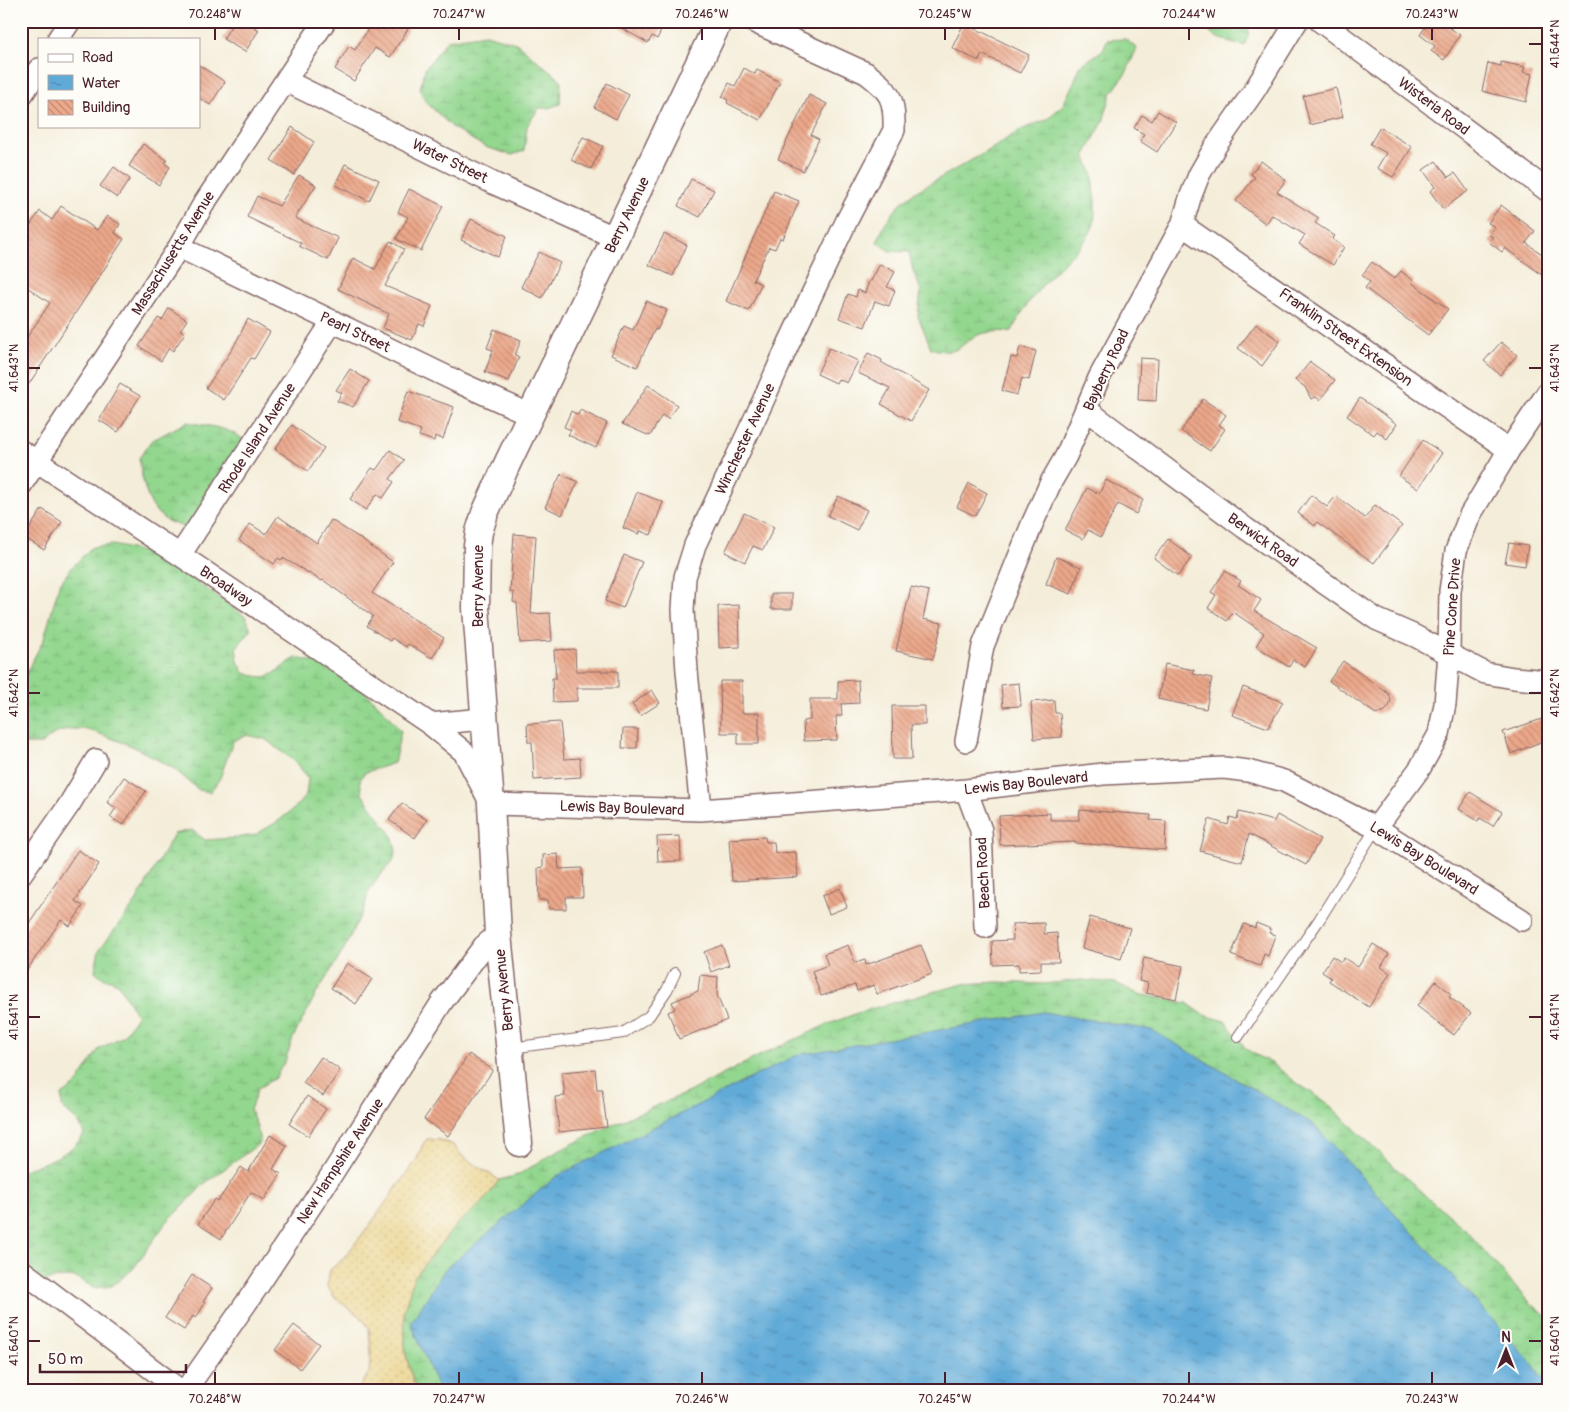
<svg xmlns="http://www.w3.org/2000/svg" width="1569" height="1412" viewBox="0 0 1569 1412" font-family="Pangolin,sans-serif">
<style>
.wetland{fill:url(#wetland-marsh);stroke:#6e7b5d}
.sand{fill:url(#sand-dots);stroke:#9c7c64}
.water{fill:url(#water-ripples);stroke:#556482}
.building{fill:url(#building-back-hatch)}
.lines{fill:none;stroke-linecap:round;stroke-linejoin:round}
.service-casing{stroke:#866768;stroke-width:12}
.minor-casing{stroke:#866768;stroke-width:24}
.tertiary-casing{stroke:#866768;stroke-width:29}
.service{stroke:#fff;stroke-width:10}
.minor{stroke:#fff;stroke-width:21}
.tertiary{stroke:#fff;stroke-width:26}
.ticks{fill:none;stroke:#4a1f2b;stroke-width:2}
.labels{text-anchor:middle;stroke-width:4;stroke-linejoin:round;paint-order:stroke}
.street-label{font-size:15px;fill:#4a1f2b;stroke:#fdfcf7}
.neatline{fill:none;stroke:#4a1f2b;stroke-width:2}
.ticks-label{font-size:12px;text-anchor:middle;fill:#4a1f2b}
</style>
<defs>
<pattern id="wetland-marsh" width="20" height="14" patternUnits="userSpaceOnUse" patternTransform="scale(1.25)"><rect width="20" height="14" fill="#93d78f"/><path d="M1 5h8M5 5V1M11 12h8M15 12V8" fill="none" stroke="#80b87c"/></pattern>
<pattern id="sand-dots" width="8" height="8" patternUnits="userSpaceOnUse" patternTransform="scale(1.25)"><rect width="8" height="8" fill="#eeda9e"/><path d="M2 2h.1M6 6h.1" fill="none" stroke="#cebb88" stroke-width="1.8" stroke-linecap="round"/></pattern>
<pattern id="water-ripples" width="26" height="14" patternUnits="userSpaceOnUse" patternTransform="scale(1.25)"><rect width="26" height="14" fill="#60aad8"/><path d="M2 4q2-2 4 0t4 0M15 11q2-2 4 0t4 0" fill="none" stroke="#518aaf"/></pattern>
<pattern id="building-back-hatch" width="6" height="6" patternUnits="userSpaceOnUse" patternTransform="scale(1.25)"><rect width="6" height="6" fill="#eca88a"/><path d="M-1 5l2 2M0 0l6 6M5-1l2 2" fill="none" stroke="#c18871"/></pattern>
</defs>
<rect width="100%" height="100%" fill="#fdfcf7"/>
<filter id="ink" filterUnits="userSpaceOnUse"><feTurbulence type="fractalNoise" baseFrequency=".02" numOctaves="2"/><feDisplacementMap in="SourceGraphic" scale="10" xChannelSelector="R" yChannelSelector="G"/><feConvolveMatrix kernelMatrix="1 2 1 2 8 2 1 2 1" color-interpolation-filters="sRGB"/></filter>
<filter id="wash" filterUnits="userSpaceOnUse"><feTurbulence type="fractalNoise" baseFrequency=".0096" numOctaves="4" result="noise"/><feDisplacementMap in="SourceGraphic" scale="20" xChannelSelector="R" yChannelSelector="G"/><feGaussianBlur stdDeviation="1.12" result="paint"/><feColorMatrix in="noise" values="0 0 0 0 0 0 0 0 0 0 0 0 0 0 0 0 0 1.4 0 .05"/><feComposite in="paint" operator="in"/></filter>
<g filter="url(#wash)">
<rect width="100%" height="100%" fill="#f4edd9"/>
<path class="wetland" d="M1195 21H1250L1248 36 1244 46 1218 38Z
M486 34 516 43 561 80 560 104 548 108H539L527 126 524 151 512 155 485 147 453 128 426 102 420 89 425 69 447 40Z
M1125 39 1137 48 1126 73 1111 94 1103 122 1085 155C1087 161 1090 166 1092 172 1095 183 1097 219 1092 229 1085 244 1073 253 1062 264 1045 281 1022 308 1012 331 1004 332 993 331 985 333 958 339 965 359 931 348L918 316 921 290 913 271 909 252 890 251 877 242 886 222 901 203 915 192 993 148 1020 130 1046 120 1063 105 1074 82 1080 66 1103 50 1107 40Z
M187 422C205 426 234 427 246 443L188 529C181 525 172 524 166 520 146 508 142 478 139 458L151 441Z
M113 545 148 553 174 566 246 617 251 630 236 648 238 661 244 673C275 683 271 672 296 658 304 660 314 661 322 664 354 677 380 705 401 731L394 763 364 773 360 780 362 794 392 835 396 851 393 861 380 875 368 893 365 906 342 953 316 994 293 1038 285 1061 275 1078 258 1088 250 1110 257 1127 260 1143 205 1183 165 1224 133 1269 112 1286 95 1288 75 1277 54 1278 33 1287 21 1303V1171C43 1163 72 1155 84 1134L79 1123 62 1107V1095L76 1085 99 1049 123 1036 137 1016 118 983 100 976 95 971 99 950 136 902 174 834 192 830 205 840 235 838 255 835 277 822 294 809 306 795 308 779 297 763 265 739 246 735 233 741 220 778 210 792 199 790 173 768 132 746 87 729H69L54 734 41 744H21V690L28 669 44 639 59 585 72 567 92 547Z
M1083 980 1116 983 1138 994 1187 1003 1204 1015 1225 1021 1247 1050 1273 1064 1297 1083 1326 1102 1430 1200 1466 1230 1524 1297 1548 1318V1391H421L413 1382 405 1352 404 1310 414 1277 456 1225 484 1201 499 1180 518 1175 549 1156 586 1137 634 1115 687 1093 761 1055 826 1025 863 1011 963 984 997 982 1044 984Z"/>
<path class="sand" d="M427 1139 440 1140 453 1145 463 1157 499 1180 484 1201 456 1225 414 1277 404 1310 405 1352 413 1382 421 1391H357L369 1373 371 1351 369 1328 362 1318 335 1298 327 1286 330 1270 343 1259 369 1226 417 1159 423 1144Z"/>
<path class="water" d="M1043 1012 1152 1030 1313 1124 1533 1364 1548 1388V1391H439L411 1323 445 1269 557 1176 797 1055Z"/>
<g id="blocks">
<path class="building" d="M234 21H245L259 30 245 52 223 39Z
M373 21H413L390 57 375 48 354 81 335 69 349 46 355 50Z
M609 21H666L657 39 652 36 648 43Z
M1429 21H1440L1460 35 1444 60 1431 51 1435 46 1420 35Z
M964 23 1029 55 1020 73 982 54 979 61 952 48Z
M1501 62 1525 67 1523 72 1532 74 1526 102 1482 91 1488 63 1501 66Z
M199 65 225 82 210 105 199 98Z
M744 68 755 74 757 70 780 82 760 120 727 103 728 100 722 97 729 83 735 86Z
M607 83 629 95 616 119 594 107Z
M1336 88 1343 117 1310 125 1303 96Z
M809 95 827 104 811 135 819 139 803 171 778 159Z
M1158 111 1176 122 1157 152 1140 141 1144 134 1134 128 1142 115 1152 121Z
M292 127 314 142 294 175 271 160Z
M1380 127 1412 147 1393 177 1377 168 1386 153 1370 144Z
M583 137 603 146 591 169 571 160Z
M143 144 167 160 165 163 170 167 159 185 129 166Z
M1261 161 1286 180 1277 192 1319 218 1315 223 1335 236 1332 239 1344 247 1333 265 1299 244 1305 235 1272 215 1266 224 1236 201 1255 177 1251 174Z
M1436 161 1448 177 1455 173 1468 191 1443 209 1430 191 1435 187 1423 170Z
M345 164 379 180 369 201 335 185Z
M114 167 130 179 117 198 100 186Z
M299 175 316 185 295 218 338 238 328 260 299 246 301 243 247 217 257 196 279 206Z
M691 179 714 190 700 217 678 206Z
M409 189 443 206 421 251 396 239 408 217 398 212Z
M774 191 799 201 783 239 780 238 775 249 769 247 753 280 761 284 749 311 726 301Z
M1501 205 1535 231 1526 243 1548 258V279L1505 248 1502 252 1489 242 1493 237 1489 235 1495 227 1488 223Z
M61 206 97 230 107 216 120 224 115 233 124 239 21 396V346L50 303 21 283V238L40 211 52 220Z
M471 219 507 236 498 257 461 240Z
M664 234 687 245 673 276 649 265Z
M390 241 404 249 385 286 432 306 424 326 419 324 412 340 383 328 389 314 338 289 353 258 375 269Z
M539 252 560 263 542 298 521 287Z
M1372 262 1394 279 1401 271 1414 281 1412 283 1448 309 1428 335 1365 288 1370 282 1362 275Z
M880 264 895 272 887 287 895 290 889 306 875 301 865 327 839 318 848 294 856 297 858 290 865 293 869 281H871Z
M646 301 667 310 657 330 655 329 637 367 611 355 624 326 633 330Z
M169 308 187 320 180 330 185 333 173 351 169 348 161 361 139 346 158 318 162 320Z
M248 319 270 332 254 359 251 358 224 400 206 388 233 348Z
M1256 324 1280 341 1262 366 1238 348Z
M494 329 521 340 515 355 519 357 509 381 485 372 493 350 487 348Z
M1501 342 1517 355 1500 375 1484 361Z
M1020 347 1036 351 1029 380 1022 378 1017 395 1002 391 1011 357 1017 358Z
M829 348 858 361 847 383 838 379 836 383 817 374Z
M868 353 882 360 881 362 929 390 911 421 881 404 890 388 858 373Z
M1140 358 1158 359 1156 401 1138 400Z
M1310 362 1335 380 1320 400 1316 397 1311 399 1305 387 1295 380Z
M350 369 369 381 353 407 337 401 342 393 336 390Z
M120 384 140 396 118 432 99 420Z
M648 385 677 405 668 419 662 415 650 436 622 424Z
M408 391 454 407 443 439 435 436 434 441 419 436 421 430 397 422Z
M1360 398 1397 424 1387 439 1377 431 1374 435 1347 416Z
M1203 399 1226 415 1219 425 1225 429 1210 451 1181 431Z
M580 410 607 423 596 448 568 435 571 430 564 427 571 411 578 415Z
M292 425 324 448 308 471 275 449Z
M1423 440 1442 453 1418 489 1399 476Z
M390 450 404 460 390 479 394 482 383 498 377 494 366 510 350 499 372 468 376 470Z
M561 474 578 482 562 515 545 507Z
M1106 480 1143 500 1136 514 1118 504 1101 537 1088 530 1083 539 1065 530 1087 488 1099 494Z
M969 483 987 493 975 516 957 507Z
M637 492 663 502 651 535 640 531 639 534 623 528Z
M1311 495 1327 507 1336 496 1365 518 1375 505 1402 526 1374 563 1317 522 1315 526 1298 513Z
M838 496 867 510 857 530 828 516Z
M42 509 62 522 44 550 24 537Z
M744 513 774 527 763 550 753 546 745 562 725 552Z
M278 516 317 543 331 520 358 537 393 562 372 593 444 638 432 658 408 644 406 647 392 638 390 641 367 626 373 616 323 580 322 581 283 558 281 560 278 558 274 564 239 540 250 524 266 534Z
M514 534 536 536 531 614 550 613 552 641 520 643 517 603 513 602 514 593 510 592Z
M1168 539 1192 557 1178 576 1154 558Z
M1509 543 1528 546 1525 566 1505 563Z
M624 555 642 562 623 608 605 601Z
M1056 557 1081 567 1071 594 1046 584Z
M1225 571 1241 581 1238 585 1261 600 1254 611 1317 648 1305 667 1293 660 1289 667 1256 646 1264 633 1233 612 1227 621 1208 608 1216 595 1211 592Z
M911 587 929 591 923 619 942 623 933 659 896 651Z
M771 594H792V609H771Z
M739 605 740 647 719 648 718 606Z
M575 649 576 671H618V688H577V701L553 702 552 678H556L554 650Z
M1343 661 1389 694 1391 700 1389 707 1385 711 1376 714 1329 681Z
M1165 664 1194 670 1193 674 1212 678 1206 709 1158 699Z
M858 680 859 703 841 704 842 716H836L837 740 804 741 803 721 810 720V699H838V681Z
M720 681H742V713H759V744H738V733H721Z
M1019 683 1021 706 1003 707 1001 685Z
M1243 687 1283 702 1268 728 1232 715Z
M652 690 660 703 640 716 632 704Z
M1054 700 1055 713H1060L1062 737 1034 739 1031 702Z
M892 706H925V725H911L912 759H893Z
M1548 717V739L1511 754 1503 732Z
M560 722 564 759 580 758 581 777 534 780 532 742H528L527 724Z
M623 729H638L637 748H622Z
M124 777 146 791 123 825 110 817 116 808 107 802Z
M1470 792 1502 812 1493 826 1480 818 1478 821 1459 809Z
M402 803 427 820 415 838 389 820Z
M1080 810 1151 815 1150 820 1166 821 1165 850 1075 843V842L1000 845 999 816 1050 813V820H1079Z
M1239 812 1274 821 1277 815 1320 839 1306 865 1249 834 1242 862 1200 851 1209 819 1228 825 1230 817 1237 819Z
M680 836 681 861 658 862 657 837Z
M765 837 766 842H774L775 853 796 852 798 877 732 881 729 839Z
M78 850 99 864 75 901 83 906 70 926 61 920 21 979V935Z
M558 854 559 869 582 868 583 897H566V909H549L548 900H539L538 868 543 867V855Z
M840 888 847 907 829 914 822 896Z
M1090 917 1130 928 1121 959 1082 948Z
M1044 923V934L1057 933 1059 962H1041V970L1019 971V964L993 965 992 941 1013 940 1012 924Z
M1256 923 1271 929 1269 933 1275 935 1268 956 1264 954 1260 966 1231 955 1244 924 1255 928Z
M1373 944 1389 954 1381 967 1390 973 1369 1007 1329 981 1331 978 1322 972 1332 956 1341 962 1344 958 1358 967Z
M722 945 729 965 711 972 704 952Z
M848 945 855 963 865 960 866 965 921 945 932 974 877 994 874 985 857 991 855 985 821 996 812 971 828 965 824 954Z
M1144 958 1183 966 1176 999 1146 993 1148 983 1139 981Z
M347 963 372 979 356 1004 331 988Z
M700 975 718 977 717 995 727 1020 679 1039 668 1012 675 1009 672 1002 698 991Z
M1436 981 1451 994 1449 997 1471 1013 1454 1035 1417 1006Z
M469 1054 493 1070 448 1136 424 1119Z
M321 1057 340 1070 323 1096 303 1083Z
M595 1069 597 1089H602L607 1127 559 1132 555 1097 565 1096 562 1072Z
M307 1096 326 1109 308 1136 289 1124Z
M270 1135 287 1146 273 1169 281 1174 264 1200 251 1192 221 1239 198 1224 215 1199 218 1201 241 1167 248 1172Z
M192 1275 212 1288 203 1302 205 1303 196 1318 193 1316 184 1330 165 1318Z
M294 1325 319 1344 300 1369 275 1350Z"/>
</g>
</g>
<g filter="url(#ink)">
<use href="#blocks" fill-opacity="0" stroke="#866768" stroke-width="1"/>
<g class="lines">
<g class="service-casing">
<path id="service" d="M1238 1037 1319 920 1376 828
M511 1048 623 1033 649 1016 667 990 675 973"/>
</g>
<g class="minor-casing">
<path id="minor" d="M1320 21 1548 191
M58 39 70 21
M286 81 495 184 616 238
M21 96 39 69
M1182 225 1509 450
M179 247 458 382 531 415
M1087 410 1245 528 1376 619 1415 636 1485 673 1514 678 1548 681
M21 451 180 555 430 724 483 719
M21 485 179 247 203 205 325 21
M180 555 333 321
M430 724 464 752 491 804 701 810 966 790 1103 774 1224 768 1248 771 1284 781 1376 828 1522 920
M966 741 983 646 1033 522 1051 482 1066 456 1099 378 1182 225 1190 198 1199 175 1215 147 1254 91 1297 21
M966 790 981 830 985 927
M701 810 687 671 683 610 685 577 695 545 763 401 788 345 847 220 894 130C895 99 891 92 866 73L752 21
M1376 828 1420 768 1439 734 1445 704 1449 653 1450 591 1456 551 1470 515 1509 450 1548 392
M21 874 69 805 96 760
M21 1270 181 1391
M185 1391 258 1286 330 1177 442 1002 484 946 498 934"/>
</g>
<g class="tertiary-casing">
<path id="tertiary" d="M519 1143 498 934 491 804 476 608 477 546 479 532 485 513 508 462 719 21"/>
</g>
<use href="#service" class="service"/>
<use href="#minor" class="minor"/>
<use href="#tertiary" class="tertiary"/>
</g>
</g>
<path class="ticks" d="M215 28V40M459 28V40M702 28V40M945 28V40M1189 28V40M1432 28V40M1529 44H1542M28 368H40M1529 368H1542M28 693H40M1529 693H1542M28 1017H40M1529 1017H1542M28 1341H40M1529 1341H1542M215 1372V1384M459 1372V1384M702 1372V1384M945 1372V1384M1189 1372V1384M1432 1372V1384"/>
<g class="labels">
<g class="street-label">
<text transform="translate(1434 106) rotate(37)" y="5">Wisteria Road</text>
<text transform="translate(450 161) rotate(26)" y="5">Water Street</text>
<text transform="translate(627 215) rotate(-64)" y="5">Berry Avenue</text>
<text transform="translate(173 253) rotate(-58)" y="5">Massachusetts Avenue</text>
<text transform="translate(355 332) rotate(25)" y="5">Pearl Street</text>
<text transform="translate(1346 337) rotate(35)" y="5">Franklin Street Extension</text>
<text transform="translate(1106 370) rotate(-65)" y="5">Bayberry Road</text>
<text transform="translate(257 438) rotate(-57)" y="5">Rhode Island Avenue</text>
<text transform="translate(745 439) rotate(-65)" y="5">Winchester Avenue</text>
<text transform="translate(1263 540) rotate(35)" y="5">Berwick Road</text>
<text transform="translate(226 586) rotate(34)" y="5">Broadway</text>
<text transform="translate(478 586) rotate(-90)" y="5">Berry Avenue</text>
<text transform="translate(1452 607) rotate(-86)" y="5">Pine Cone Drive</text>
<text transform="translate(1026 783) rotate(-6)" y="5">Lewis Bay Boulevard</text>
<text transform="translate(622 808) rotate(2)" y="5">Lewis Bay Boulevard</text>
<text transform="translate(1424 858) rotate(32)" y="5">Lewis Bay Boulevard</text>
<text transform="translate(983 873) rotate(-93)" y="5">Beach Road</text>
<text transform="translate(504 990) rotate(-96)" y="5">Berry Avenue</text>
<text transform="translate(340 1161) rotate(-57)" y="5">New Hampshire Avenue</text>
</g>
</g>
<rect width="1569" height="1412" fill="none" stroke="#fdfcf7" stroke-width="55"/>
<rect x="38" y="38" width="162" height="90" fill="#fdfcf7" stroke="#b5a4a5"/>
<rect x="48" y="54" width="25" height="8" fill="#ffffff" stroke="#b5a4a5"/>
<text x="82" y="62" font-size="15" fill="#4a1f2b">Road</text>
<rect x="48" y="75" width="25" height="15" fill="url(#water-ripples)" stroke="#b5a4a5"/>
<text x="82" y="88" font-size="15" fill="#4a1f2b">Water</text>
<rect x="48" y="100" width="25" height="15" fill="url(#building-back-hatch)" stroke="#b5a4a5"/>
<text x="82" y="112" font-size="15" fill="#4a1f2b">Building</text>
<g transform="translate(1506 1350)" stroke="#fdfcf7" stroke-width="4" paint-order="stroke">
<path d="M0-4L9 19L0 12L-9 19Z" fill="#4a1f2b"/>
<text y="-8" font-size="14" font-weight="bold" text-anchor="middle" fill="#4a1f2b">N</text>
</g>
<path d="M40 1364v8h146v-8" fill="none" stroke="#4a1f2b" stroke-width="2.5"/>
<text x="48" y="1364" font-size="15" fill="#4a1f2b" stroke="#fdfcf7" stroke-width="4" paint-order="stroke">50 m</text>
<rect x="28" y="28" width="1514" height="1356" class="neatline"/>
<g class="ticks-label">
<text x="215" y="18">70.248°W</text>
<text x="459" y="18">70.247°W</text>
<text x="702" y="18">70.246°W</text>
<text x="945" y="18">70.245°W</text>
<text x="1189" y="18">70.244°W</text>
<text x="1432" y="18">70.243°W</text>
<text transform="translate(1555 44) rotate(-90)" y="4">41.644°N</text>
<text transform="translate(14 368) rotate(-90)" y="4">41.643°N</text>
<text transform="translate(1555 368) rotate(-90)" y="4">41.643°N</text>
<text transform="translate(14 693) rotate(-90)" y="4">41.642°N</text>
<text transform="translate(1555 693) rotate(-90)" y="4">41.642°N</text>
<text transform="translate(14 1017) rotate(-90)" y="4">41.641°N</text>
<text transform="translate(1555 1017) rotate(-90)" y="4">41.641°N</text>
<text transform="translate(14 1341) rotate(-90)" y="4">41.640°N</text>
<text transform="translate(1555 1341) rotate(-90)" y="4">41.640°N</text>
<text x="215" y="1403">70.248°W</text>
<text x="459" y="1403">70.247°W</text>
<text x="702" y="1403">70.246°W</text>
<text x="945" y="1403">70.245°W</text>
<text x="1189" y="1403">70.244°W</text>
<text x="1432" y="1403">70.243°W</text>
</g>
</svg>
